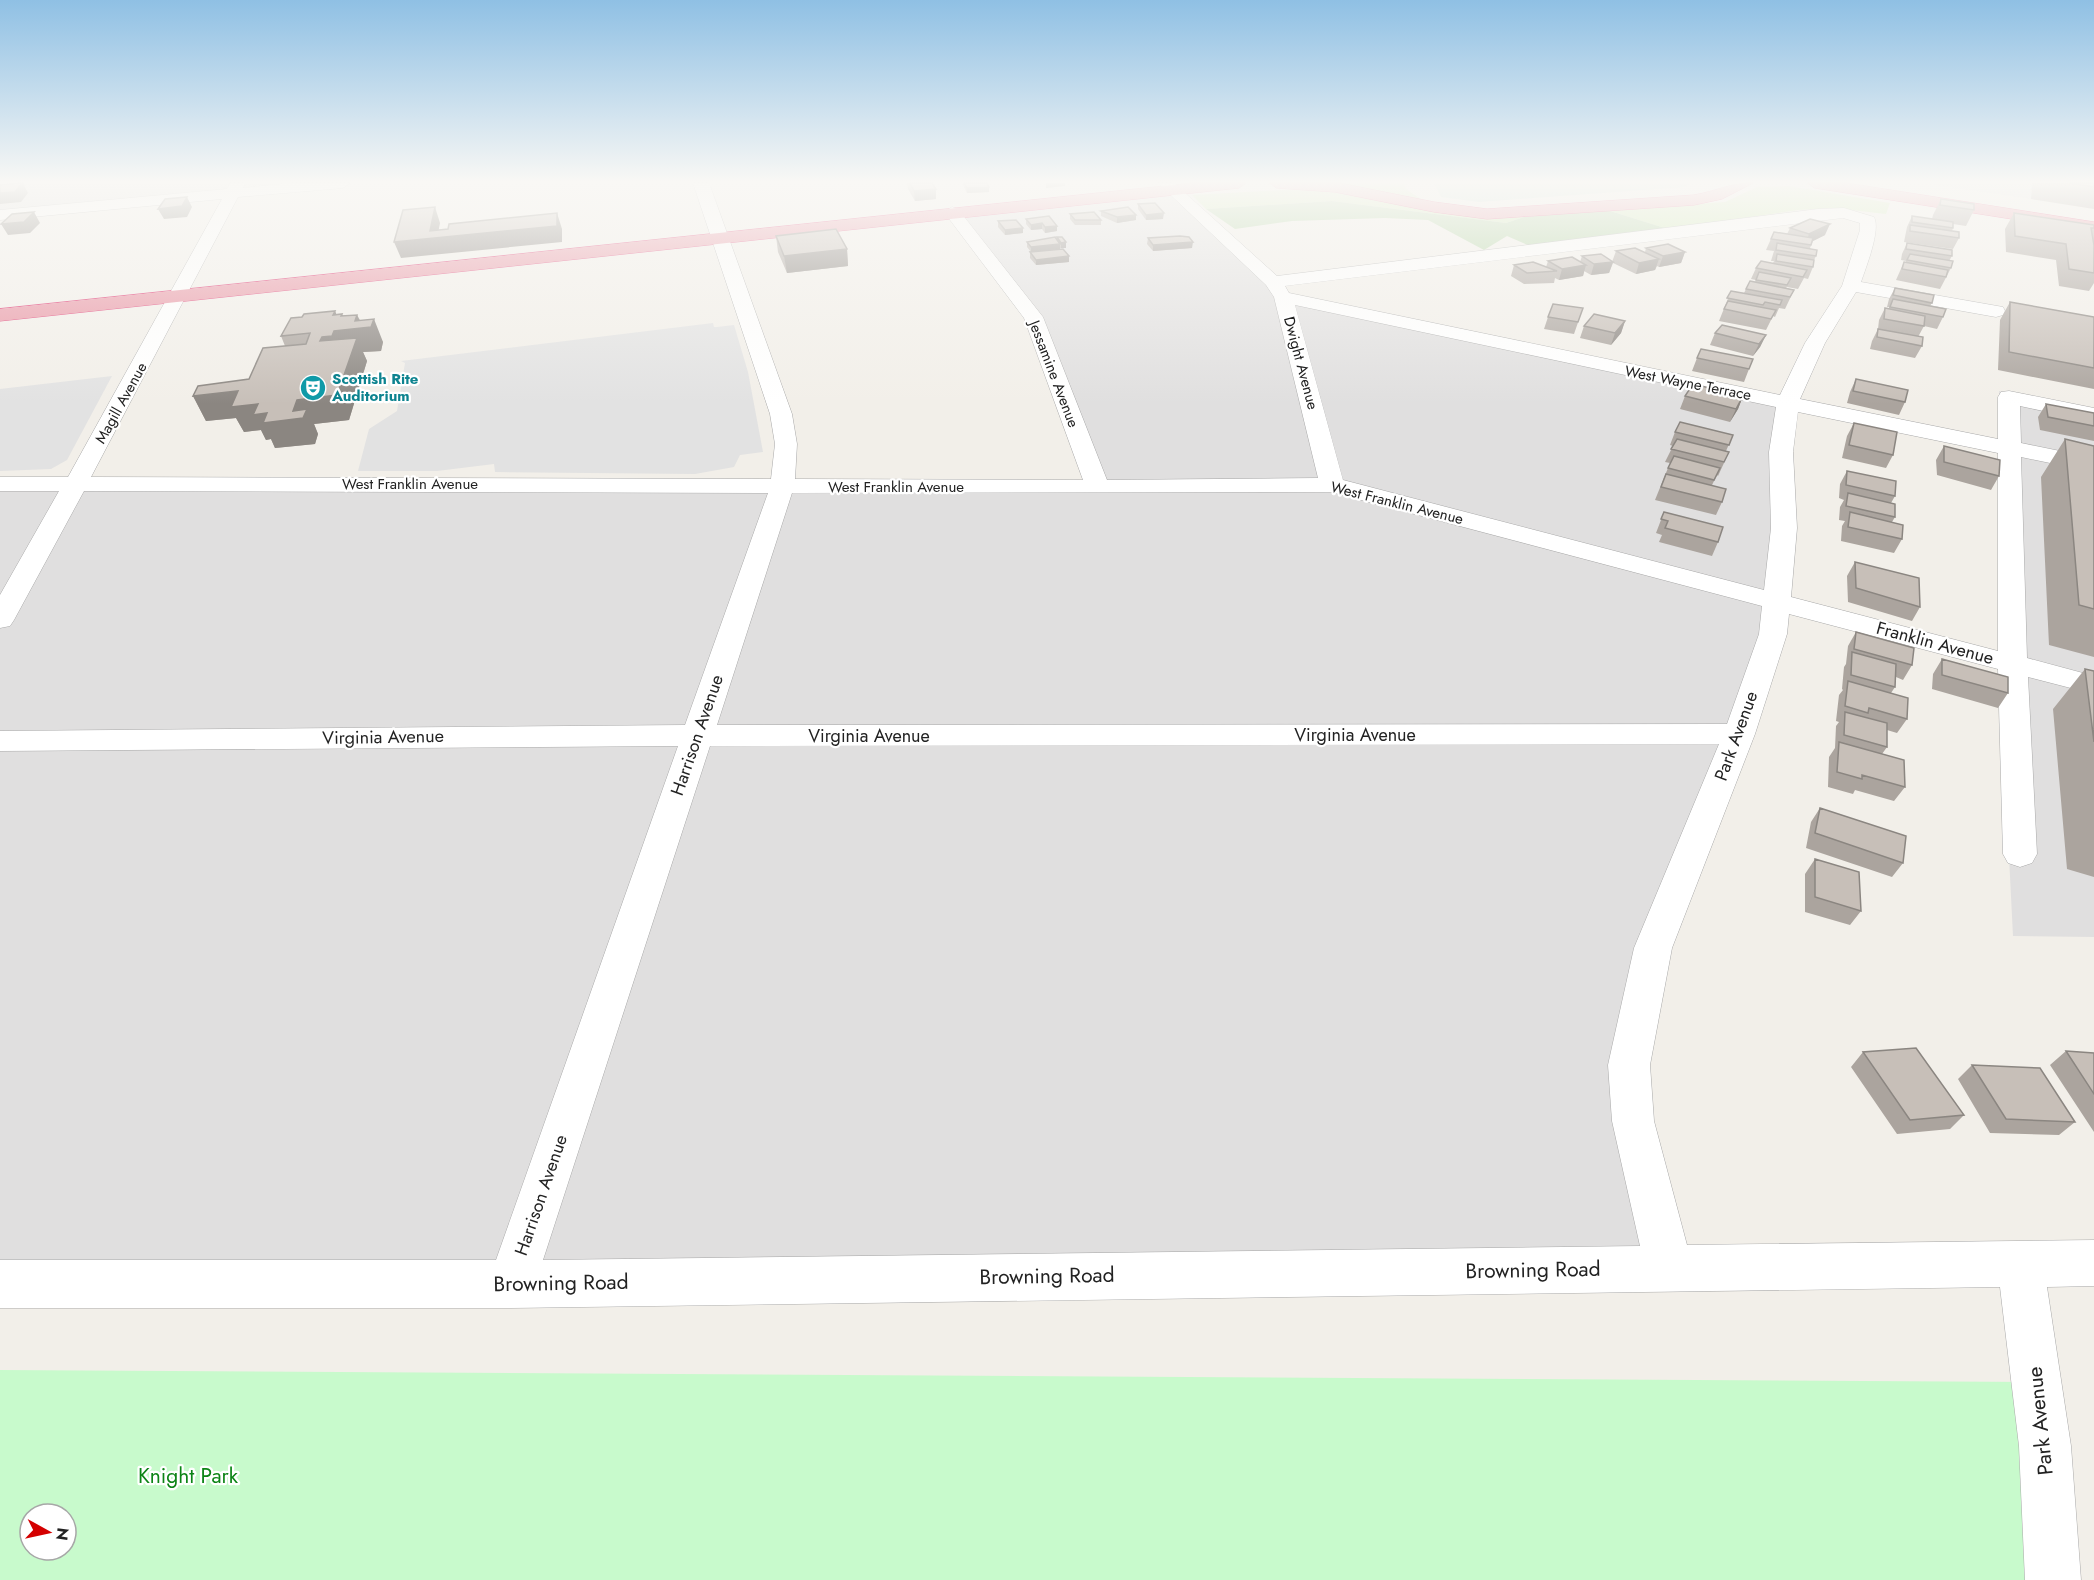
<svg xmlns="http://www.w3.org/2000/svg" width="2094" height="1580" viewBox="0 0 2094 1580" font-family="Jost,sans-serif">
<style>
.residential{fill:#e0dfdf}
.grass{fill:#cdebb0}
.forest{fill:#add19e}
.wetland{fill:#c6e0d4}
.park{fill:#c8facc;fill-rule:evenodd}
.parking{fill:#e2e2e2}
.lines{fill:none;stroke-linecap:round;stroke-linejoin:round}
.minor-casing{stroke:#a9a9a9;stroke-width:1}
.highway-casing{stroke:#dc2a67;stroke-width:1}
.minor{fill:#fff;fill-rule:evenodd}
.highway{fill:#e892a2;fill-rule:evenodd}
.wall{fill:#aba49e}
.shaded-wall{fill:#8b8681}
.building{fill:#c7bfb8;stroke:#8b8681;stroke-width:1.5}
.labels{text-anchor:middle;stroke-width:4.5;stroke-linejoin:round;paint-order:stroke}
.far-street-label{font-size:15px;fill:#222;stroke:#fff}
.far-culture-label{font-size:15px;font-weight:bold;fill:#0d838f;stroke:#fff;text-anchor:start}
.street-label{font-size:18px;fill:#222;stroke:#fff}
.near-street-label{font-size:21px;fill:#222;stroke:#fff}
.near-park-label{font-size:21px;fill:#0c8416;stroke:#fff}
</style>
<rect width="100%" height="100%" fill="#f2efe9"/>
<path class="residential" d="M0 183H335L0 213Z
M1172 190 1283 297 1788 402 1776 601 1629 1065 1669 1268 0 1280V484L1098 487 1033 317 952 212Z
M1999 391 2094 410V937L2013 936 2003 737Z"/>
<path class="grass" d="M1329 183H1404L1406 189 1425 202Z
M1789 186 1890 203 1886 214 1834 208 1798 210 1668 229 1607 210 1725 202 1757 187Z
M1301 189 1341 191 1473 216 1524 217 1506 223 1332 201 1206 209 1192 195Z"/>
<path class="forest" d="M1332 201 1506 223 1524 217 1607 210 1668 229 1530 246 1507 236 1484 250 1428 220 1385 218 1292 221 1235 229 1206 209Z"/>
<path class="wetland" d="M1434 183H1691L1685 187 1479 202 1441 197Z"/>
<path class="park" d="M0 1370 2048 1382 2054 1580H0ZM30 1514H66V1550H30Z"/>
<path class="parking" d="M1922 183H2032L2031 199Z
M713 323 714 327H717L734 325 748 372 763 452 740 455 734 467 695 474 495 472 494 464 437 471H358L369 429 397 411 405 363 401 361Z
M112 376 67 460 51 469 0 471V389Z"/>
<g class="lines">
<g class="minor-casing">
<path id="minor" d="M230 183H245L243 188 291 183H350L343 188 238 197 91 477 771 479 775 444 770 414 693 183H709L792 414 797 444 795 479 1083 480 1024 318 944 212 952 207 958 209 1043 317 1107 480 1318 478 1274 297 1266 285 1158 183H1174L1277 276 1818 209 1844 208 1874 217C1881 230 1866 267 1861 282L2003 307 2005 311 2003 315 1996 317 1856 292 1825 343 1800 399 1998 439V397L2001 392 2009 391 2094 408V422L2020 406 2021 443 2094 458V472L2021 457 2027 658 2094 676V694L2028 677 2037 854 2032 863 2020 867 2008 863 2003 854 1998 669 1789 614 1787 634 1755 734 1672 948 1650 1065 1654 1121 1687 1245 2094 1240V1286L2047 1287 2071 1446 2081 1580H2025L2019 1446 2000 1287 511 1308H0V1260H496L678 746 0 751V731L685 725 768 493 84 491 14 620 10 626 0 628V595L59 491H0V477H68L222 199 0 220V210L227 189ZM1843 218 1860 223V230L1842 286 1805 343 1780 395 1289 293 1285 286ZM1295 305 1776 407 1769 452 1771 528 1764 590 1343 480ZM1798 412 1998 453V651L1791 597 1797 528 1793 452ZM1331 492 1762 606 1759 634 1727 724 717 725 792 493ZM1719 744 1634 948 1608 1065 1612 1121 1640 1246 543 1260 710 746Z"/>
</g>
<g class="highway-casing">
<path id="highway" d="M1193 183H1246L1239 188 0 321V309Z
M1270 183H1339L1434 202 1487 209 1694 195C1717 191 1730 183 1753 183L1722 199 1694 205 1487 219 1434 212 1335 192 1277 188Z
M1808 183H1846L2094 222V232L1815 188Z"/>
</g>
<use href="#minor" class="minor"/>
<use href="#highway" class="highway"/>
</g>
<path class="wall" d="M907 183H932L936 199 915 201 908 189Z
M962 183H987L989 187V192L967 193Z
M2032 183H2094V209L2031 199Z
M1941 199 1974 210 1966 226 1953 224V228L1952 231 1959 238 1953 249 1904 242 1907 227 1912 216 1932 219 1933 215Z
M1138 204 1163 219 1146 220 1138 209Z
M1101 211 1136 220 1117 223 1101 216Z
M2014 213 2094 225V283L2089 291 2059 286 2056 260 2006 252 2005 229Z
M1070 214 1101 220V225H1075L1070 219Z
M1049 216 1057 231 1045 233 1042 229 1031 230 1026 224V219Z
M998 221 1023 228V233L1005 235 998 227Z
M1790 228 1825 235 1813 241 1810 248 1816 256 1814 260 1813 267 1808 279 1804 278 1798 289 1787 287 1786 288 1794 290 1785 309 1779 308 1775 317 1773 316 1766 330 1719 321 1731 291 1744 293 1750 281 1755 282 1756 280 1751 279 1756 268 1773 263 1774 261H1771L1774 251 1766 250 1774 232 1787 234Z
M776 236 847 249 848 266 787 273 778 252Z
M1057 237 1066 242V248H1060V249L1069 256V262L1036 265 1030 258V252H1031L1027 247V242L1057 240Z
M1148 238 1192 248 1153 251 1147 244Z
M1907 243 1952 256 1949 261 1951 268 1940 289 1896 280 1904 262H1906V261L1901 260 1902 254Z
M1646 248 1685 252 1681 263 1659 267 1657 266 1655 270 1636 274 1613 263 1609 273 1591 275 1584 271 1583 276 1559 280 1555 278 1554 283 1524 284 1511 276 1514 265 1546 267 1548 261 1580 262 1582 256 1612 262 1616 251 1645 252Z
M1895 288 1932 303 1930 306 1943 317 1937 329 1924 326 1918 337 1922 346 1915 358 1870 349 1872 341 1878 329 1879 320 1885 308H1889V307H1887L1889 299Z
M2010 302 2094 317V389L1998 370 2000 320Z
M1583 308 1574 334 1544 329 1548 317Z
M335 311 336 314H342L343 316 357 315 360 320 383 342 381 351 363 352 367 361 349 420 314 424 318 434 315 444 275 448 271 439 266 440 261 430 244 432 236 418 206 421 193 396 249 379 285 346 281 336 302 317Z
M1625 321 1621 333 1611 345 1580 338 1584 326Z
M1715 333 1766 335 1760 347 1753 356 1710 345Z
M1697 358 1749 369 1744 382 1692 371Z
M1856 379 1905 402 1899 415 1847 403 1850 392Z
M1685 396H1743L1738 409 1730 422 1680 409Z
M2046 404 2094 413V441L2040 430 2038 417Z
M1854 423 1893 455 1886 468 1842 458 1847 436Z
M1675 432 1733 435 1726 451 1729 452 1718 476 1717 475 1712 485 1722 502 1716 515 1655 500 1670 463 1665 462 1673 446 1670 445Z
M2065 439 2094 446V657L2049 645 2041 477Z
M1944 446 1999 476 1991 490 1937 475 1936 460Z
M1847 471 1895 496 1891 503 1895 517 1892 522 1902 539 1894 553 1841 541 1842 526 1845 521 1839 520 1840 507 1844 500 1839 498 1840 484Z
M1664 512 1718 542 1712 556 1659 542 1662 535 1656 533Z
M1855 562 1920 607 1912 621 1848 602 1847 576Z
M1856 632 1912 665 1903 680 1896 677 1895 687 1891 693 1907 719 1897 733 1887 730V747L1882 754 1905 787 1894 801 1855 790 1853 794 1828 787 1829 757 1835 748 1836 726 1839 722 1836 721 1839 695 1843 690 1842 689 1844 667 1846 664 1848 646Z
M1942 659 2008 693 1998 708 1932 689 1933 674Z
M2085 669 2094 671V877L2067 869 2053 709Z
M1820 808 1903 863 1892 877 1806 848 1811 822Z
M1815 859 1861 911 1850 925 1805 912V874Z
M2066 1051 2094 1053V1132L2050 1065Z
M1863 1052 1964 1115 1950 1129 1897 1134 1851 1067Z
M1972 1065 2075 1122 2059 1135 1990 1133 1958 1079Z"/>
<path class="shaded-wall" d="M23 183 28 193 21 202 0 204V193Z
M1046 183H1065V186L1046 188Z
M989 187V192L967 193V188Z
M936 189V199L915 201 914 191Z
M187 197 192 207 187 217 164 219 158 209Z
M435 207 440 223 437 238 557 213 562 229V242L401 258 394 242 430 231Z
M34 212 40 223 30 233 8 235 1 224Z
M1164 213 1163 219 1146 220V215Z
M1136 215V220L1117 223V217Z
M1042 223V229L1031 230V225Z
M1830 224 1825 235 1805 245 1809 234Z
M1057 226V231L1045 233V227Z
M1023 228V233L1005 235V230Z
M1066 242V248H1061V243Z
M1193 242 1192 248 1153 251V245Z
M1060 244V249L1031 252V247Z
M847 249 848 266 787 273 784 256Z
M1685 252 1681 263 1659 267 1663 256Z
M1069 256V262L1036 265V260Z
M1659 259 1655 270 1636 274 1639 263Z
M1613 262 1609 273 1591 275 1594 264Z
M1586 265 1583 276 1559 280 1562 269Z
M335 311 343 330 341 316 342 314 348 329 355 321 357 315 363 328 374 319 383 342 381 351 363 352 367 361 349 420 314 424 318 434 315 444 275 448 271 439 266 440 261 430 244 432 236 418 206 421 193 396 238 391 258 404 293 411 322 337Z
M1625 321 1621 333 1611 345 1615 333Z
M1766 335 1760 347 1753 356 1759 344Z
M1743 396 1738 409 1730 422 1736 409Z"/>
<path class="building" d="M22 183 15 192 0 193V185Z
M910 183H932L936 189 914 191Z
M964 183H987L989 187 967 188Z
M2070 183H2094V187Z
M187 197 182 206 158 209 165 199Z
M1941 199 1974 204V210L1940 205Z
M1155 203 1164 213 1146 215 1138 204Z
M435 207 430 231 448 229 449 224 557 213V226L394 242 403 210Z
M1128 207 1136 215 1117 217 1101 211Z
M34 212 24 222 1 224 12 214Z
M1094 212 1101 220H1075L1070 214Z
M2014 213 2094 225V228H2091L2094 245V273L2069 269 2066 244 2015 236Z
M1049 216 1057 226 1045 227 1042 223 1031 225 1026 219Z
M1912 216 1953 222V228L1912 222Z
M1810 219 1830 224 1809 234 1790 228Z
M1016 220 1023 228 1005 230 998 221Z
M1910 225 1959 232V238L1910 231Z
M836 229 847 249 784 256 776 236Z
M1774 232 1813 238 1811 245 1771 239Z
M1180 236 1189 237 1193 242 1153 245 1148 238Z
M1055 237 1060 244 1031 247 1027 242Z
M1057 237H1062L1066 242 1061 243Z
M1777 243 1817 250 1816 256 1776 250Z
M1907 243 1952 250V256L1906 249Z
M1668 244 1685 252 1663 256 1646 248Z
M1635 248 1659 259 1639 263 1616 251Z
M1063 249 1069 256 1036 260 1030 252Z
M1601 254 1613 262 1594 264 1582 256Z
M1777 254 1814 260 1813 267 1776 261Z
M1910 254 1953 261 1951 268 1907 260Z
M1572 257 1586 265 1562 269 1548 261Z
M1761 261 1807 270 1803 277 1756 268Z
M1533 262 1557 271 1527 273 1514 265Z
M1904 262 1948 270 1946 277 1902 269Z
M1759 272 1791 278 1787 285 1756 280Z
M1750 281 1794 290 1790 297 1746 289Z
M1895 288 1934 295 1932 303 1893 295Z
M1731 291 1782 300 1780 305 1765 302 1763 305 1727 298Z
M1893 299 1946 309 1943 317 1890 307Z
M1728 301 1776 310 1771 319 1724 309Z
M2010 302 2094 317V368L2009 352Z
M1553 304 1583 308 1578 322 1548 317Z
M1885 308 1925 316 1924 326 1884 319Z
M335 311 333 315 342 314 341 316 357 315 355 321 374 319 371 327 334 331 332 336 322 337 320 341 357 338 337 395 297 400 293 411 307 409 303 418 263 423 267 413 253 415 258 404 231 407 238 391 193 396 198 386 249 379 263 348 306 344 310 333 281 336 291 318 302 317 304 314Z
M1594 314 1625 321 1615 333 1584 326Z
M1722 325 1766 335 1759 344 1715 333Z
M1878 329 1923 337 1922 346 1877 337Z
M1701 349 1753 359 1749 369 1697 358Z
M1856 379 1908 390 1905 402 1853 391Z
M1693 384 1743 396 1736 409 1685 396Z
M2046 404 2094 413V426L2048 417Z
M1680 422 1733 435 1729 445 1675 432Z
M1854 423 1897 432 1893 455 1849 445Z
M1677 439 1729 452 1724 462 1671 449Z
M2065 439 2094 446V609L2079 605Z
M1944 446 2000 460 1999 476 1944 462Z
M1674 456 1720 468 1714 480 1668 468Z
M1847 471 1896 481 1895 496 1846 485Z
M1666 474 1726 489 1722 502 1661 487Z
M1848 493 1895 504V517L1846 506Z
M1664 512 1723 527 1718 542 1665 528 1668 521 1661 519Z
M1850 512 1903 525 1902 539 1848 527Z
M1855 562 1919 578 1920 607 1856 588Z
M1856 632 1914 648 1912 665 1854 649Z
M1852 652 1896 664 1895 687 1851 675Z
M1942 659 2008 677V693L1942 675Z
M2085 669 2094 671V742Z
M1848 681 1908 698 1907 719 1869 708 1868 713 1845 706Z
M1845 712 1887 723V747L1844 735Z
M1839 742 1904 760 1905 787 1862 775V779L1837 772Z
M1820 808 1906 836 1903 863 1815 833Z
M1815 859 1859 872 1861 911 1815 897Z
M1916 1048 1964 1115 1910 1120 1863 1052Z
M2066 1051 2094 1053V1094Z
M1972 1065 2040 1068 2075 1122 2006 1119Z"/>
<linearGradient id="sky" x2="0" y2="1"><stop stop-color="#8fc0e4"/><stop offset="0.45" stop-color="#f9f8f5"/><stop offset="1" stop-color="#f9f8f5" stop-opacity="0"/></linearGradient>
<rect width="2094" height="404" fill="url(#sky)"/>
<defs>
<g id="theatre-disc" transform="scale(1.35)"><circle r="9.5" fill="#0f9aa8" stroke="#fff"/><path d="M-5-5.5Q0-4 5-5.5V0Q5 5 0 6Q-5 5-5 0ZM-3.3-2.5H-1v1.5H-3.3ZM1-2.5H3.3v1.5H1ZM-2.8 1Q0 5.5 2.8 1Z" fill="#fff"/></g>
</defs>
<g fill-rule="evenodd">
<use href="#theatre-disc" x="313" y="388"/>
</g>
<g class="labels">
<g class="far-street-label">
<text transform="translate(1301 363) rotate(75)" y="5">Dwight Avenue</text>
<text transform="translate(1054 374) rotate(69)" y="5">Jessamine Avenue</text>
<text transform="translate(1688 383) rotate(11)" y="5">West Wayne Terrace</text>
<text transform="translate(121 403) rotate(-61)" y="5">Magill Avenue</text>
<text x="410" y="489">West Franklin Avenue</text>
<text x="896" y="492">West Franklin Avenue</text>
<text transform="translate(1397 503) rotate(14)" y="5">West Franklin Avenue</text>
</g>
<g class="far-culture-label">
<text x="332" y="384">Scottish Rite<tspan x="332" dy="17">Auditorium</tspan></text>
</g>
<g class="street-label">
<text transform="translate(1935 643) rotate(15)" y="6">Franklin Avenue</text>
<text transform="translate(697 735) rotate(-71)" y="6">Harrison Avenue</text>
<text x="1355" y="741">Virginia Avenue</text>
<text x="869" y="742">Virginia Avenue</text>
<text transform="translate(1736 736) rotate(-70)" y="6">Park Avenue</text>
<text transform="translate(383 737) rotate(-1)" y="6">Virginia Avenue</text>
<text transform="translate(541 1195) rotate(-71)" y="6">Harrison Avenue</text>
</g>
<g class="near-street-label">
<text transform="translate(1533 1270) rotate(-1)" y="7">Browning Road</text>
<text transform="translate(1047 1276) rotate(-1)" y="7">Browning Road</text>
<text transform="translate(561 1283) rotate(-1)" y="7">Browning Road</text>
<text transform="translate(2040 1421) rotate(-96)" y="7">Park Avenue</text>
</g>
<g class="near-park-label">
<text x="188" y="1483">Knight Park</text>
</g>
</g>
<g transform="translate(48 1532) rotate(98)"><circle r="28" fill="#ffffff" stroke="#a7a7a7" stroke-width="1.5"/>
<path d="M0-4.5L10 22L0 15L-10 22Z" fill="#d40000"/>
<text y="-9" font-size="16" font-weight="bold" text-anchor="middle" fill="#222222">N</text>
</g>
</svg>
